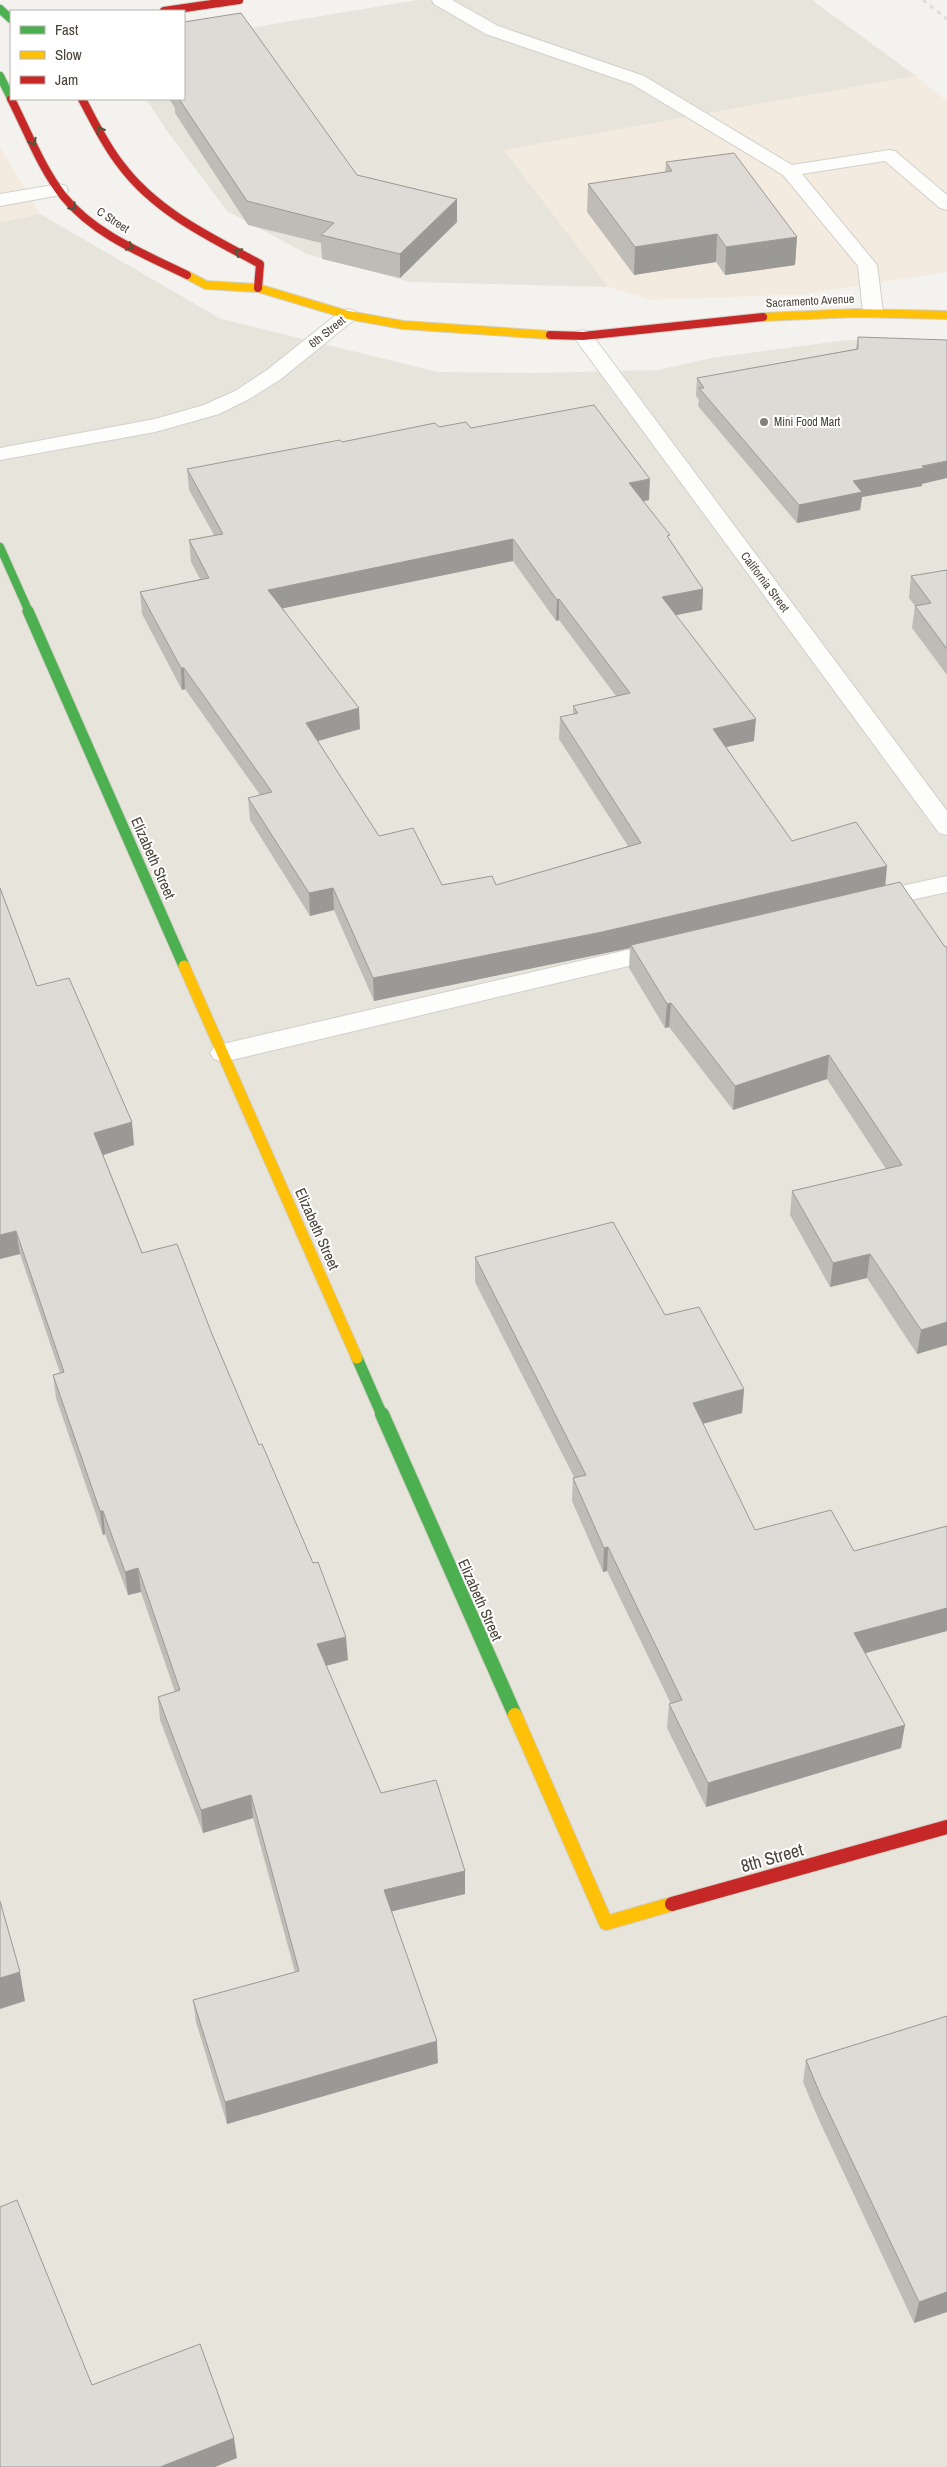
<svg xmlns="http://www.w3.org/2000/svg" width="947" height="2467" viewBox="0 0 947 2467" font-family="'Archivo Narrow',sans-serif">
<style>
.residential{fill:#e7e4dc}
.commercial{fill:#f3ebdf}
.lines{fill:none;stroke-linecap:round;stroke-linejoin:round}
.lane-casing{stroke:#d2d0cb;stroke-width:2}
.street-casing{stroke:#d2d0cb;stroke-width:2}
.fast-far2-casing{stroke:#d3cfc5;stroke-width:10}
.fast-far1-casing{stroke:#d3cfc5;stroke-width:13}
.fast-casing{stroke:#d3cfc5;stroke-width:16}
.slow-far2-casing{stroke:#d3cfc5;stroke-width:10}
.slow-far1-casing{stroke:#d3cfc5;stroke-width:13}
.slow-casing{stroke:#d3cfc5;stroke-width:16}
.jam-far1-casing{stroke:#d3cfc5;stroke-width:10}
.jam-casing{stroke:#d3cfc5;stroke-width:16}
.lane{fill:#fdfdfc;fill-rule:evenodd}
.street{fill:#fdfdfc;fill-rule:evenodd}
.fast-far2{stroke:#4caf50;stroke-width:8}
.fast-far1{stroke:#4caf50;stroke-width:11}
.fast{stroke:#4caf50;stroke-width:14}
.slow-far2{stroke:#ffc107;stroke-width:8}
.slow-far1{stroke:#ffc107;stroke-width:11}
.slow{stroke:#ffc107;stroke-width:14}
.jam-far1{stroke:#c62828;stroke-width:8}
.jam{stroke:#c62828;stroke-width:14}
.rail{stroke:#dbdbda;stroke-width:2.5;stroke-dasharray:4.5 4.5;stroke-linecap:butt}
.wall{fill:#bfbcb8;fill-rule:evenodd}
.shaded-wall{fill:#9b9996}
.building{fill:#dedbd6;stroke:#9b9996;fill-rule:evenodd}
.oneway{stroke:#4b593e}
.poi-dot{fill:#868178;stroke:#fff;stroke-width:2}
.labels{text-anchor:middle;stroke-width:4;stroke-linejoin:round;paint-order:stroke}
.far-street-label{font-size:12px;fill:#4b4439;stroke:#fff}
.far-poi-label{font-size:12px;fill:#4b4439;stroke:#fff;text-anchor:start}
.street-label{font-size:15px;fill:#4b4439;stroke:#fff}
.near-street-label{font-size:18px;fill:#4b4439;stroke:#fff}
</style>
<rect width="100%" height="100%" fill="#f4f2ee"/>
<path class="residential" d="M417 0H812L916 76 505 150 608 287 410 282 307 254 227 211 167 131 146 99H184V39Z
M40 214 221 319 438 372 537 373 658 370 712 358 846 340 947 342V2467H0V222Z"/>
<path class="commercial" d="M916 76 947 101V272L806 294 652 300 608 287 504 150Z
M0 147 40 214 0 222Z"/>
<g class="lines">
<g class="lane-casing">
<path id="lane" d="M432 0H452L498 26 644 76 792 165 889 150 895 151 947 195V210L940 208 885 161 802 174 877 265 883 312 880 316H866L863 312 858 266 783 175 632 84 486 34 434 4Z
M59 184 66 186 68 190 66 194 0 206V194Z
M947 876V892L870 909 861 907 858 901 861 895Z
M666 941 675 943 679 949 675 955 223 1062 214 1059 210 1053 214 1047 223 1044Z"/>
</g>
<g class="street-casing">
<path id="street" d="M348 309 355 311 358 315 355 319 281 379 249 399 219 414 155 432 0 460V448L155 419 204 405 235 391 267 370 341 311Z
M583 330 590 332 947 811V835L939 833 576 340 573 336 576 332Z"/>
</g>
<g class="fast-far2-casing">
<path id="fast-far2" d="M0 9 11 19
M0 76 11 98
M0 547 29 612"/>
</g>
<g class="fast-far1-casing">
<path id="fast-far1" d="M28 611 184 966
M357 1358 382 1415"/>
</g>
<g class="fast-casing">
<path id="fast" d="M382 1414 515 1715"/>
</g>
<g class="slow-far2-casing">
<path id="slow-far2" d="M187 275 206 285 258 288 348 315 403 325 550 335
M763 317 855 313 947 315"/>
</g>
<g class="slow-far1-casing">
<path id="slow-far1" d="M184 966 357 1358"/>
</g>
<g class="slow-casing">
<path id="slow" d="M515 1715 606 1923 672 1904"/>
</g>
<g class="jam-far1-casing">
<path id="jam-far1" d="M164 11 239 0
M11 99C28 132 41 168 64 197 95 235 144 254 187 275
M82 99C94 121 105 145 121 165 156 212 210 237 260 264L258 288
M550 335 583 336 763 317"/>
</g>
<g class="jam-casing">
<path id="jam" d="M672 1904 947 1827"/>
</g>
<use href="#lane" class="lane"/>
<use href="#street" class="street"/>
<use href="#fast-far2" class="fast-far2"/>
<use href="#fast-far1" class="fast-far1"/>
<use href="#fast" class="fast"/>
<use href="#slow-far2" class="slow-far2"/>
<use href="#slow-far1" class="slow-far1"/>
<use href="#slow" class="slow"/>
<use href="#jam-far1" class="jam-far1"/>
<use href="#jam" class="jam"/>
<path class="rail" d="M923 0 947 19"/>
</g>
<path class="wall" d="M169 99H184L357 175 457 199V222L400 278 322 259 321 243 248 225 175 113V108Z
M666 162 797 237 795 265 725 275 716 262 634 275 587 212 588 184 665 172Z
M858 337 922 484V486L862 497 860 510 797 523 698 406 699 400 696 396 697 378 856 349Z
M439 427 471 428 649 500 643 501 703 589 702 610 676 615 754 741 726 747 792 841 885 885 947 1345 917 1354 867 1278 830 1287 790 1215 792 1191 886 1169 827 1079 733 1110 669 1027 665 1028 629 968 630 948 601 954 374 1001 334 910 310 916 250 820 248 798 260 795 185 689 182 690 142 614 140 592 200 579 191 562 189 540 214 535 189 490 187 469 342 442ZM513 561 556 621 559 620 616 696 573 706V714L560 717 559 739 628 846 496 885H442L379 836 318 741 360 729 283 608Z
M947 570V675L912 628 915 606 909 598 911 576Z
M0 888 37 986 134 1145 103 1155 142 1253 212 1334 348 1660 326 1666 381 1793 465 1871V1894L392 1911 438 2063 227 2124 196 2022 193 2000 295 1972 253 1818 203 1833 160 1720 158 1697 175 1692 141 1592 128 1595 105 1534 103 1535 56 1398 53 1375 60 1373 20 1254 0 1259Z
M475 1257 665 1315 744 1389 742 1413 703 1424 755 1530 854 1551 947 1526V1631L865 1653 901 1748 706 1807 667 1728 669 1704H671L607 1571 603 1572 572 1501 573 1478 574 1477 475 1282Z
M947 2016V2312L914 2323 818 2118 803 2082 806 2060Z"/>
<path class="shaded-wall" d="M457 199V222L400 278V254Z
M717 234 716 262 634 275 635 247Z
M797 237 795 265 725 275 726 247Z
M947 461V478L922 484V486L862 497 860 510 797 523 799 505 853 481Z
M650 479 649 500 628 504 629 483Z
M513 539V561L270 611 268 590Z
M703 589 702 610 661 618 662 597Z
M559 599V620L556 621 557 600Z
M181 668H184L185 689 182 690Z
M359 708 360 729 307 744 306 723Z
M756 719 754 741 712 750 713 729Z
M887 866 885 889 631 945 630 948 601 954 374 1001 373 978Z
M333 888 334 910 310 916 309 893Z
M671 1003 669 1027 665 1028 667 1004Z
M829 1055 827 1079 733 1110 735 1086Z
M132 1122 134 1145 97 1157 94 1133Z
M16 1231 20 1254 0 1259V1235Z
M870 1254 867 1278 830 1287 833 1263Z
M947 1322V1345L917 1354 921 1330Z
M744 1389 742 1413 691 1427 693 1403Z
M100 1511H103L105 1534 103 1535Z
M608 1547 607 1571 603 1572 604 1548Z
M138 1568 141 1592 128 1595 125 1572Z
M947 1608V1631L851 1657 854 1633Z
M346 1637 348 1660 318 1668 317 1644Z
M905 1725 901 1748 706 1807 708 1783Z
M251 1795 253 1818 203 1833 201 1810Z
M465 1871V1894L385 1913 384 1890Z
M20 1972 25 2001 0 2009V1978Z
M437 2041 438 2063 227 2124 225 2102Z
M947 2292V2312L914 2323 919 2302Z
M234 2438 237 2458 215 2467H160Z"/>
<path class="building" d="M241 13 357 175 457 199 400 254 321 235 334 223 247 201 179 99H184V22Z
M734 153 797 237 726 247 717 234 635 247 588 184 672 171 666 162Z
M858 337 947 340V461L922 466 924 468 853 481 862 492 799 505 699 388H704L697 378 858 349Z
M594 405 650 479 629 483 670 535 667 536 703 589 662 597 756 719 713 729 792 841 856 822 887 866 602 932 373 978 333 888 309 893 248 798 272 792 184 668H181L140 592 209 578 189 540 223 534 187 469 340 440 342 442 435 423 439 427 466 422 471 428ZM513 539 557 600 559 599 630 693 573 706 578 713 560 717 641 843 496 885 492 876 442 885 413 828 379 836 306 723 359 708 268 590Z
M947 570V649L915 606 931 603 911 576Z
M900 882 945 947H947V1322L921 1330 870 1254 833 1263 792 1191 902 1165 829 1055 735 1086 671 1003 667 1004 631 945Z
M0 888 37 986 69 978 132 1122 94 1133 142 1253 177 1244 212 1334 259 1445 262 1444 313 1563 318 1562 346 1637 317 1644 381 1793 436 1780 465 1871 384 1890 437 2041 225 2102 193 2000 299 1971 251 1795 201 1810 158 1697 180 1690 138 1568 125 1572 103 1511H100L53 1375 64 1372 16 1231 0 1235Z
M613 1222 665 1315 699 1307 744 1389 693 1403 755 1530 831 1510 854 1551 947 1526V1608L854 1633 905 1725 708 1783 669 1704 682 1700 608 1547 604 1548 573 1478 586 1475 475 1257Z
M0 1901 20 1972 0 1978Z
M947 2016V2292L919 2302 821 2096 806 2060Z
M17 2200 92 2385 200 2344 234 2438 160 2467H0V2207Z"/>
<defs><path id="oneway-chevron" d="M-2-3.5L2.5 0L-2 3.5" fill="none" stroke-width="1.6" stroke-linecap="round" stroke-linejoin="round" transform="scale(1.25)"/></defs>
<g class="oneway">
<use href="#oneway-chevron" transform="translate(100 130) rotate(-120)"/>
<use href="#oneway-chevron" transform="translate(33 142) rotate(61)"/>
<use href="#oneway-chevron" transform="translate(73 207) rotate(46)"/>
<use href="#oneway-chevron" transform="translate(130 247) rotate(28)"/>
<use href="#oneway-chevron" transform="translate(238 252) rotate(-152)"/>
</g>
<circle class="poi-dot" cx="764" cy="422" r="5"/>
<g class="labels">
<g class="far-street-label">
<text transform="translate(113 220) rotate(33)" y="4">C Street</text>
<text transform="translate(810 301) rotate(-3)" y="4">Sacramento Avenue</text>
<text transform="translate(327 332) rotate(-39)" y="4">6th Street</text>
<text transform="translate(765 582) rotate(53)" y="4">California Street</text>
</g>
<g class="far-poi-label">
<text x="774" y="426">Mini Food Mart</text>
</g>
<g class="street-label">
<text transform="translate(153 858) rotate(66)" y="5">Elizabeth Street</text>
<text transform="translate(317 1229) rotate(66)" y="5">Elizabeth Street</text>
<text transform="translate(480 1600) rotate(66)" y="5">Elizabeth Street</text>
</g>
<g class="near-street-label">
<text transform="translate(772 1858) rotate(-16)" y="6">8th Street</text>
</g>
</g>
<rect x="10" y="10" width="175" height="90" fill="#ffffff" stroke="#b7b4b0"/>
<rect x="20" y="26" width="25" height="8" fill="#4caf50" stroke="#b7b4b0"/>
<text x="55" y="35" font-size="15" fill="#4b4439">Fast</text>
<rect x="20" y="51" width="25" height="8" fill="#ffc107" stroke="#b7b4b0"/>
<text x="55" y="60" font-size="15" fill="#4b4439">Slow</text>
<rect x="20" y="76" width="25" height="8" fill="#c62828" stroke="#b7b4b0"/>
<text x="55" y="85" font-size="15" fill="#4b4439">Jam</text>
</svg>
